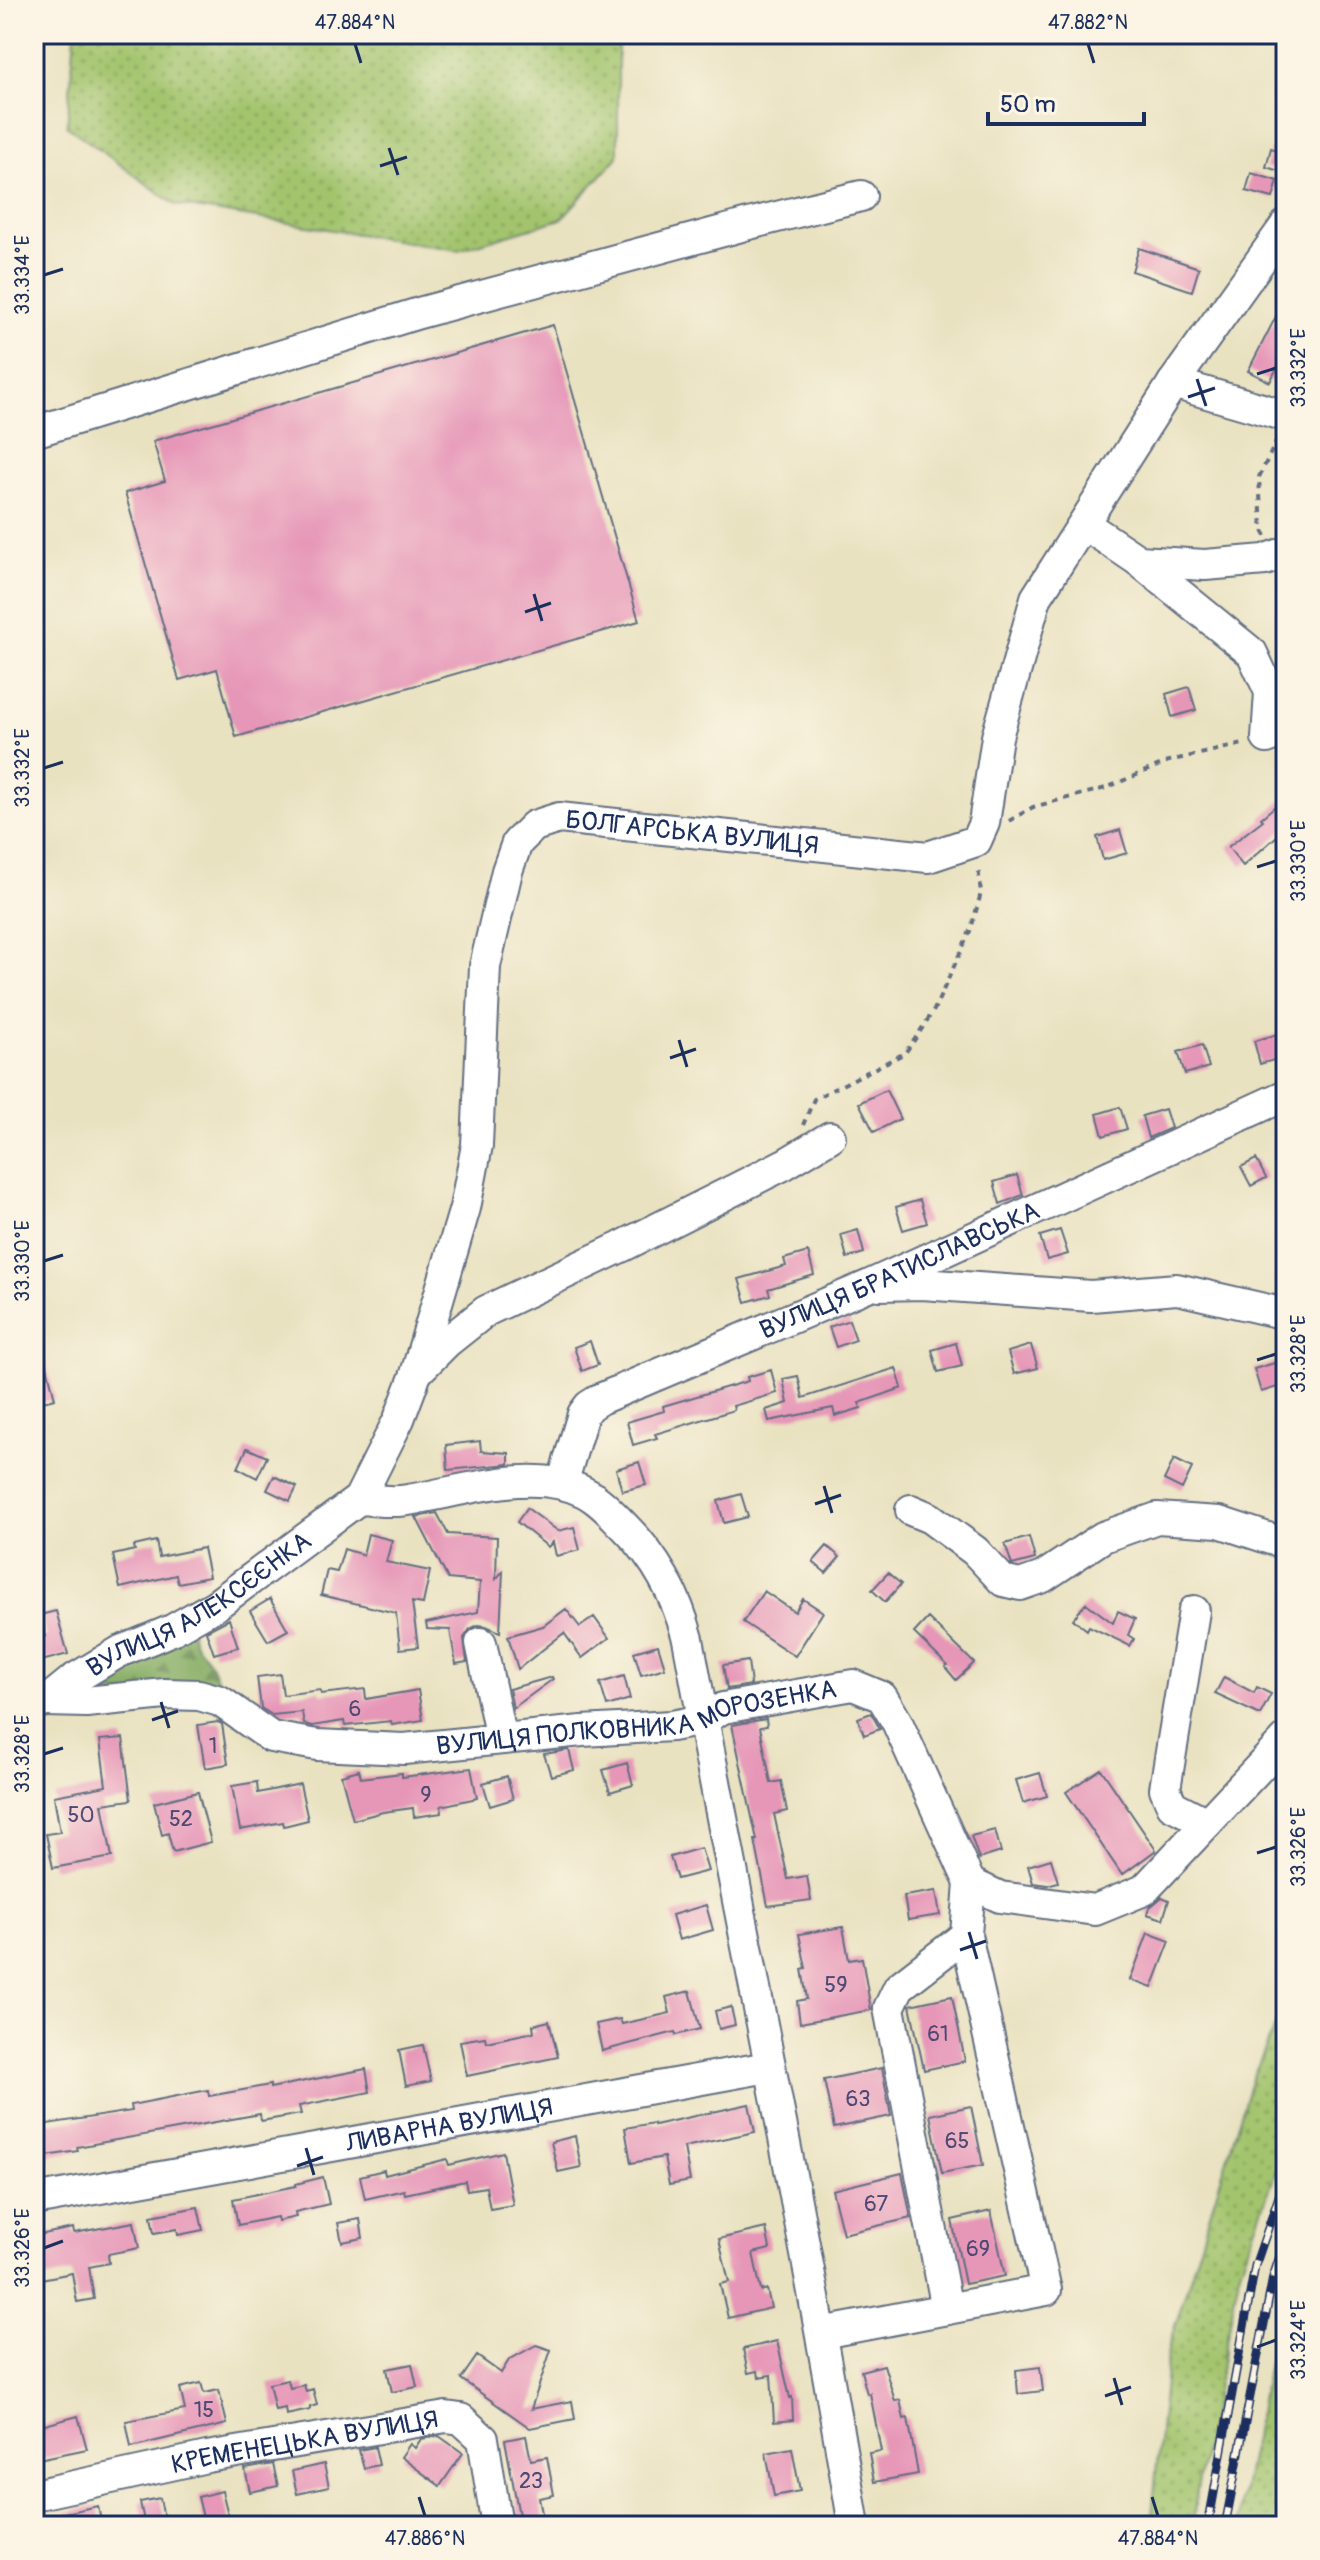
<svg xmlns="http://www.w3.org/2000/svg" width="1320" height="2560" viewBox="0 0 1320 2560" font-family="Pangolin,sans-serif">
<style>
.grass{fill:url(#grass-dots);stroke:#5f7a66;stroke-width:2}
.forest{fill:url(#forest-firs);stroke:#4e6c5f;stroke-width:2}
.building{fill:#e696b7}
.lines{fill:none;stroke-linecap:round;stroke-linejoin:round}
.minor-casing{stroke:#636e81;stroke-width:34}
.path{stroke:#636e81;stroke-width:4;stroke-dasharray:6 6;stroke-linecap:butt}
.minor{stroke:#fff;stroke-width:30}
.rail-casing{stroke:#1b2f5e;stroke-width:9}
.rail{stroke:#fcf5e5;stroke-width:6;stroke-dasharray:18;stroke-linecap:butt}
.ticks{fill:none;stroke:#1b2f5e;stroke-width:3}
.labels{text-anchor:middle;stroke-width:7;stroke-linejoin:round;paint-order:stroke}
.number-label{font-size:22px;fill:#4e4974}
.street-label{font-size:26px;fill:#1b2f5e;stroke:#fcf5e5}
.neatline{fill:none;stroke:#1b2f5e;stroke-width:3}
.ticks-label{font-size:20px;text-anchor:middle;fill:#1b2f5e}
</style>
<defs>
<pattern id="grass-dots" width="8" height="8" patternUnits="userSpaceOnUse" patternTransform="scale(2)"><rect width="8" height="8" fill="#a3c46d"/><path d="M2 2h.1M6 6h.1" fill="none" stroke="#84a05d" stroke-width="1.8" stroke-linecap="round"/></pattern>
<pattern id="forest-firs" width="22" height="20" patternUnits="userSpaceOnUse" patternTransform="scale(2)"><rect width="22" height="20" fill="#82aa60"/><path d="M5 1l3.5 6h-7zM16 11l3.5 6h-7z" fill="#6a8b52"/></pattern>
</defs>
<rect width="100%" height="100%" fill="#fcf5e5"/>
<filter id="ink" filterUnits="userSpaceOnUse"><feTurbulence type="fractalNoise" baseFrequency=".0125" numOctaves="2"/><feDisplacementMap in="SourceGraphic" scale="16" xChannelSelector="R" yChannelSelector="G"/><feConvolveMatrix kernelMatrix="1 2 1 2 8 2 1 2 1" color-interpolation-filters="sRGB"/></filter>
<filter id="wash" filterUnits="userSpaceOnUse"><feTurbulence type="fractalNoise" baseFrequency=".006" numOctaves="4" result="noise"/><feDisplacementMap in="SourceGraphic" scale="32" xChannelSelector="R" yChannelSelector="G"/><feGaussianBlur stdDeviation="1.8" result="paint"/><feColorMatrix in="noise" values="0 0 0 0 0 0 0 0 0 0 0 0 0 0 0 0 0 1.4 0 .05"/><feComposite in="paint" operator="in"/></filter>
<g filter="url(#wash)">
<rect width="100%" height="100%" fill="#e9e2c1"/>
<path class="grass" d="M75 34H618V157L561 219 458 250 176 205 67 126Z
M1286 2002V2144L1240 2270 1196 2495 1193 2526H1151L1168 2349 1252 2078Z
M1286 2271V2526H1238L1241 2505Z"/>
<path class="forest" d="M190 1628 194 1642 211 1664 223 1692 84 1695 78 1683Z"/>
<g id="blocks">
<path class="building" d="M1271 148 1286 153 1283 172 1266 167Z
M1251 173 1278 181 1273 198 1246 191Z
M1139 248 1199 268 1192 291 1132 271Z
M1286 297V350L1270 382 1248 371Z
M553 325 639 621 236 737 217 669 179 680 125 493 165 481 153 441Z
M1189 687 1196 710 1172 717 1166 694Z
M1286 797V828L1243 866 1228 847 1263 820 1261 818Z
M1120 830 1127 853 1103 860 1097 837Z
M1278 1034 1284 1057 1260 1064 1254 1041Z
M1202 1045 1209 1067 1185 1074 1178 1052Z
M886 1090 900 1119 874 1132 859 1103Z
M1120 1107 1127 1129 1103 1136 1097 1114Z
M1165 1109 1171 1128 1148 1138 1142 1116Z
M1256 1159 1266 1178 1251 1186 1241 1167Z
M1017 1175 1023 1195 1000 1204 994 1182Z
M920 1200 927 1223 903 1230 896 1207Z
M858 1230 864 1253 847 1258 841 1235Z
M1060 1230 1068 1254 1047 1260 1040 1236Z
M808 1252 814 1275 768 1289 770 1295 746 1302 739 1279 786 1266 784 1259Z
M849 1320 856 1340 836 1347 829 1327Z
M40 1337 55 1399 34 1404V1338Z
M590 1341 598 1365 582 1371 574 1347Z
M956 1343 962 1366 938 1372 932 1350Z
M1031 1345 1038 1368 1014 1374 1008 1352Z
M1278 1362 1284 1385 1261 1392 1254 1369Z
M896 1368 902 1388 859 1403 861 1408 835 1416 833 1408 769 1421 766 1410 788 1403 783 1379 798 1376 803 1398Z
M771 1370 777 1393 733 1406 734 1410 655 1434 657 1438 633 1445 627 1422 664 1411 663 1406 748 1381 747 1377Z
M480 1441 481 1451 509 1453V1464L448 1470 446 1445Z
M247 1448 267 1457 257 1478 238 1468Z
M1174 1459 1192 1468 1182 1489 1164 1480Z
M639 1462 646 1485 622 1491 616 1469Z
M274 1476 297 1487 290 1501 267 1490Z
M741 1494 748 1517 724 1523 718 1501Z
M527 1508 558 1531 574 1527 580 1550 556 1556 553 1542 548 1547 517 1522Z
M437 1513 448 1534 497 1537 496 1579 503 1571 500 1632 486 1626 478 1625 470 1629 464 1638 467 1662 456 1664 450 1630 427 1629 426 1623 478 1612 480 1582 448 1579 416 1517Z
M368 1534 392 1540 386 1562 430 1571 423 1604 412 1602 418 1647 400 1649 396 1613 321 1595 327 1570 337 1572 344 1549 363 1555Z
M1029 1537 1035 1559 1012 1565 1005 1544Z
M156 1541 159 1557 203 1548 209 1577 178 1583 176 1575 120 1588 113 1555 135 1550 134 1546Z
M827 1546 840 1557 826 1573 813 1562Z
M888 1573 901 1584 885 1602 872 1590Z
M764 1591 795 1612 803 1599 823 1612 795 1656 743 1622Z
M270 1599 288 1630 268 1641 250 1611Z
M1086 1603 1113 1623 1118 1611 1135 1619 1128 1635 1134 1639 1130 1646 1089 1626 1087 1630 1073 1619Z
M566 1609 580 1627 594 1617 609 1638 582 1658 564 1633 518 1669 508 1636 543 1626Z
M56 1611 68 1654 34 1663V1640L46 1636 40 1615Z
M928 1618 974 1663 956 1680 945 1667 947 1665 914 1633Z
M229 1619 238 1647 214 1654 206 1631Z
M658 1645 665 1668 641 1675 634 1652Z
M748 1661 751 1685 727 1689 723 1665Z
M280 1674 283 1695 320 1690 321 1694 365 1689 366 1699 418 1690 423 1720 392 1725 391 1721 345 1726 344 1721 312 1726 304 1724 302 1712 272 1715 261 1708 257 1677Z
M624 1676 630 1699 607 1706 600 1683Z
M552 1677 553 1679 513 1708 509 1689Z
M1224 1677 1254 1693 1257 1687 1271 1694 1260 1715 1215 1694Z
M871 1713 880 1729 864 1735 858 1718Z
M766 1719 767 1726 760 1727 771 1783 781 1781 787 1811 774 1814 788 1879 807 1876 811 1900 768 1906 755 1840H757L732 1725Z
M218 1722 222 1724 228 1764 205 1768 198 1725Z
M123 1738 131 1800 102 1804 112 1857 53 1868 46 1834 60 1832 54 1796 106 1786 100 1740Z
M569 1750 574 1770 551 1776 544 1754Z
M627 1763 633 1785 610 1792 603 1770Z
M471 1768 477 1798 441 1806 442 1813 414 1817 413 1808 383 1812 353 1820 341 1775 359 1770 361 1778 402 1773V1777Z
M1101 1769 1156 1850 1122 1875 1066 1792Z
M1040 1773 1047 1796 1023 1803 1016 1780Z
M507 1776 513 1799 490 1806 483 1783Z
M257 1782 258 1793 300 1784 308 1820 284 1826 283 1822 240 1830 232 1786Z
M198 1792 211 1842 173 1852 168 1833 162 1835 154 1803Z
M995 1830 1001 1852 979 1859 971 1836Z
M701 1848 708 1871 677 1879 670 1857Z
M1051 1859 1058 1882 1047 1885 1033 1883 1028 1866Z
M936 1891 940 1915 908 1920 904 1896Z
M1162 1897 1169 1900 1163 1919 1147 1914 1149 1908Z
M706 1905 713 1930 679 1940 672 1915Z
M843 1927 849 1960 862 1958 871 2010 800 2023 797 2001 807 1999 802 1969 806 1968 799 1934Z
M1148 1933 1170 1941 1152 1988 1130 1980Z
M690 1991 700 2029 676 2035 675 2032 602 2051 596 2024 620 2019 622 2024 670 2013 666 1997Z
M952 1996 965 2061 924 2070 910 2005Z
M731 2007 735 2025 719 2029 715 2011Z
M549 2021 558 2057 467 2076 460 2041 485 2037 486 2042 534 2032 533 2025Z
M423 2045 431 2081 406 2086 399 2050Z
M882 2068 891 2116 834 2128 824 2080Z
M366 2069 370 2092 299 2106 301 2114 261 2121 260 2114 77 2147 78 2151 34 2158V2126L132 2111 131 2105 208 2090 209 2096 270 2085V2088Z
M749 2104 755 2132 684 2147 690 2181 669 2185 664 2157 631 2163 625 2128 653 2123 654 2125Z
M971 2106 983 2165 942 2173 930 2115Z
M575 2136 581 2167 558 2172 551 2142Z
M503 2152 513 2205 490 2209 486 2187 467 2190 465 2181 405 2194 404 2190 365 2199 360 2176 384 2170 385 2175 447 2159 449 2165Z
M902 2173 911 2218 843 2234 832 2190Z
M323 2177 329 2204 295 2212 296 2217 278 2221 277 2217 238 2225 233 2199 296 2186V2184Z
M198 2207 203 2230 178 2235 177 2229 154 2233 151 2216Z
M991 2211 1005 2276 965 2284 952 2220Z
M360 2219 363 2238 342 2242 338 2223Z
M134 2222 139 2248 108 2254 109 2263 89 2267 94 2299 77 2302 72 2273 41 2279 34 2236 73 2228 74 2233Z
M766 2228 770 2249 753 2253 761 2291 767 2289 771 2308 728 2318 720 2284 729 2282 719 2239Z
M777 2341 790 2398 792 2397 793 2420 774 2422 771 2375 759 2377 758 2371 748 2373 743 2349Z
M536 2345 551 2350 531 2409 572 2401 575 2419 530 2428 461 2379 477 2356 501 2373 509 2360Z
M412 2364 417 2387 392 2392 387 2369Z
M884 2365 895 2401 900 2400 904 2419 908 2418 918 2474 874 2482 869 2453 881 2451 870 2393 867 2394 861 2371Z
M1040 2367 1043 2391 1018 2394 1016 2370Z
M288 2380 290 2388 304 2385 306 2391 313 2389 317 2405 310 2407V2410L286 2415 285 2408 275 2410 269 2384Z
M201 2383 204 2393 219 2390 227 2424 131 2447 126 2421 185 2410 180 2388Z
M78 2416 87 2449 34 2460V2428Z
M439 2436 463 2453 440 2486 401 2457 410 2444 415 2448 421 2439Z
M526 2436 531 2460 547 2457 554 2495 539 2498 544 2523 521 2526 505 2440Z
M375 2447 379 2465 364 2468 359 2450Z
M792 2448 800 2491 774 2496 766 2453Z
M273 2464 278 2486 250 2492 245 2469Z
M324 2464 329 2487 297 2494 292 2471Z
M222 2491 231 2526H205L198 2497Z
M160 2498 165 2524 145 2526 140 2502Z
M98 2506 102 2526H41L40 2518Z"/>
</g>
</g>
<g filter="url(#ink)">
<use href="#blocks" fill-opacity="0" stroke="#636e81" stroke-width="2"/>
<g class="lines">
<g class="minor-casing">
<g id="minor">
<path d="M1173 383 1286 416"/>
<path d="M34 432 419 313 745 225 861 196"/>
<path d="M1084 524 1139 561 1205 565 1265 560 1286 552"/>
<path d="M1139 561 1252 653 1270 692 1267 738"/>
<path d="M879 1285 922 1284 1091 1296 1177 1289 1286 1314"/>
<path d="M420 1369 447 1342 486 1311 621 1247 785 1164 830 1137"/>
<path id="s1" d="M562 1484 583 1414 589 1406 600 1399 870 1285 1286 1095"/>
<path d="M359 1499C375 1500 392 1503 408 1500 460 1492 534 1466 584 1492 600 1500 613 1515 626 1528 657 1559 677 1597 688 1639 743 1935 805 2229 854 2526"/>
<path d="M911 1510 930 1518 975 1551 1003 1581 1020 1585 1043 1577 1103 1537 1157 1518 1219 1522 1286 1544"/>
<path d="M1194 1611 1165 1789 1172 1805 1207 1823"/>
<path d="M481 1643 501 1739"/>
<path id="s2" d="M47 1701 86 1702 165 1694 199 1695 220 1701 271 1737 317 1745 404 1749 582 1731 672 1726 703 1720 723 1708 853 1685 882 1697 897 1722 970 1883 1000 1897 1095 1910 1144 1890 1286 1739"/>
<path id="s3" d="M34 1704 47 1701 74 1679 119 1652 172 1630 216 1605 359 1499 399 1419 416 1374 465 1208 477 1145 485 966 507 871 517 843 534 826 559 818 928 857 976 841 984 823 997 737 1036 598 1173 383 1286 225"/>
<path id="s4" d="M34 2200 768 2067"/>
<path d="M947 2309 889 2008 899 1987 966 1935"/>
<path d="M822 2333 1046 2290 966 1935 970 1883"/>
<path id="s5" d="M34 2495 207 2457 446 2417 461 2419 483 2439 497 2526"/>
</g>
</g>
<path class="path" d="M1266 536 1262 529 1259 477 1278 438
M1009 821 1033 807 1106 788 1169 761 1243 744
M803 1125 814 1099 905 1053 915 1039 934 1010 971 929 981 893 978 867
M1275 2526 1286 2454"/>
<use href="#minor" class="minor"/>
<g class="rail-casing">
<path id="rail" d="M1208 2526 1255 2266 1286 2176
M1225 2526 1273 2277 1286 2238"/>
</g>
<use href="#rail" class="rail"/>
</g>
</g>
<path class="ticks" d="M355 44 361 63M1088 44 1094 63M389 148 398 175M380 166 407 157M44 275 63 269M1257 374 1276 368M1197 379 1206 406M1188 397 1215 388M534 594 542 621M525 612 551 603M44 768 63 762M1257 867 1276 861M679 1040 687 1067M670 1058 696 1049M44 1261 63 1255M1257 1360 1276 1354M824 1486 832 1513M815 1504 841 1495M161 1702 169 1728M152 1720 178 1711M44 1754 63 1748M1257 1853 1276 1847M969 1932 977 1959M960 1950 986 1941M306 2148 314 2175M297 2166 323 2157M44 2248 63 2241M1257 2347 1276 2340M1114 2378 1122 2405M1105 2396 1131 2387M419 2497 425 2516M1152 2497 1158 2516"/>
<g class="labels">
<g class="number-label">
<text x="355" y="1716">6</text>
<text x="213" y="1753">1</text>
<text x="426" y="1802">9</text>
<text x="81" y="1822">50</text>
<text x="181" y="1826">52</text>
<text x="836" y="1992">59</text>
<text x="938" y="2041">61</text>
<text x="858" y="2106">63</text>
<text x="957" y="2148">65</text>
<text x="876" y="2211">67</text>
<text x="978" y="2256">69</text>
<text x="204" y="2417">15</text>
<text x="531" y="2488">23</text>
</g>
<g class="street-label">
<text dy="9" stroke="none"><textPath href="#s3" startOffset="1252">БОЛГАРСЬКА ВУЛИЦЯ</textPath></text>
<text dy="9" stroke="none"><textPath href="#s1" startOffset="422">ВУЛИЦЯ БРАТИСЛАВСЬКА</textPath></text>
<text dy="9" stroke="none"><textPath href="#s3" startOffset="194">ВУЛИЦЯ АЛЕКСЄЄНКА</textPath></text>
<text dy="9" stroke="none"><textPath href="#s2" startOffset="606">ВУЛИЦЯ ПОЛКОВНИКА МОРОЗЕНКА</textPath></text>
<text dy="9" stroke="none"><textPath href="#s4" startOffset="422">ЛИВАРНА ВУЛИЦЯ</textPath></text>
<text dy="9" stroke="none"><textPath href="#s5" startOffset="276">КРЕМЕНЕЦЬКА ВУЛИЦЯ</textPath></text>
</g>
</g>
<rect width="1320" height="2560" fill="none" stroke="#fcf5e5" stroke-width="88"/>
<path d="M988 112v12h156v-12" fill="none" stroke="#1b2f5e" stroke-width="4"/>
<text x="1000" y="112" font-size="24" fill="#1b2f5e" stroke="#fcf5e5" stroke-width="6" paint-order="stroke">50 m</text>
<rect x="44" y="44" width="1232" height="2472" class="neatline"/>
<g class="ticks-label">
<text x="355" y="29">47.884°N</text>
<text x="1088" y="29">47.882°N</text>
<text transform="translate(22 275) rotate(-90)" y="7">33.334°E</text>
<text transform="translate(1298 368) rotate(-90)" y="7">33.332°E</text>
<text transform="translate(22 768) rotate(-90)" y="7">33.332°E</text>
<text transform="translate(1298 861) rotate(-90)" y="7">33.330°E</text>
<text transform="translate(22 1261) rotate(-90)" y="7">33.330°E</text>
<text transform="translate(1298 1354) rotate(-90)" y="7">33.328°E</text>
<text transform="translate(22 1754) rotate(-90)" y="7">33.328°E</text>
<text transform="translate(1298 1847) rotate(-90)" y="7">33.326°E</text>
<text transform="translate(22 2248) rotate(-90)" y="7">33.326°E</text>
<text transform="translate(1298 2340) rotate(-90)" y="7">33.324°E</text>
<text x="425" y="2545">47.886°N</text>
<text x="1158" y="2545">47.884°N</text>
</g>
</svg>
